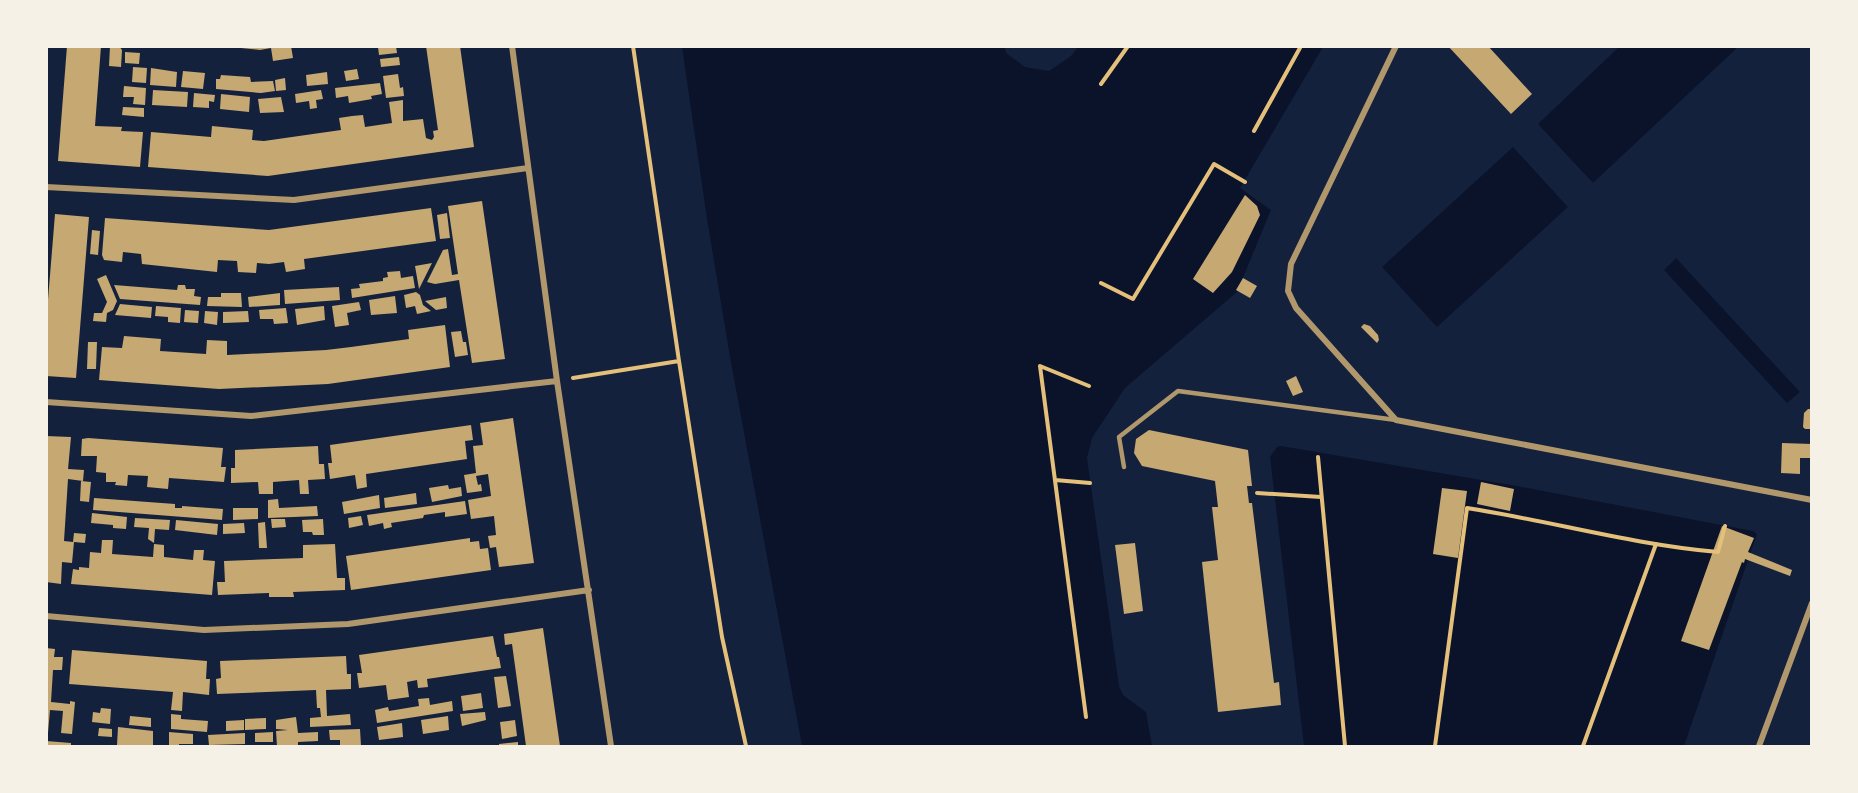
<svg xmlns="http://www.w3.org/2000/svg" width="1858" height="793" viewBox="0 0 1858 793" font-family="'Nunito Sans',sans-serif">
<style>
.water{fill:#0b132b}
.building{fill:#c6a872}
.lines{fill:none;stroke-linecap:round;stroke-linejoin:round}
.path{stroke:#e5c07b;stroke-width:4}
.service{stroke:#b1986c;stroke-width:4.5}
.minor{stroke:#b1986c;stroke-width:6}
</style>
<rect width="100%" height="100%" fill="#14213d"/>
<path class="water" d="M1620 46 1738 47 1593 183 1538 124Z
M682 47H1005L1006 53 1025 67 1049 71 1071 56 1078 47H1323L1240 188 1271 210 1237 292 1125 388 1092 438 1087 458 1119 686 1123 695 1146 712 1152 746H802L730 357 707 219Z
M1513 147 1568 207 1437 327 1382 267Z
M1676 258 1800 392 1787 403 1664 270Z
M1281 446 1517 486 1753 531 1757 534 1684 746H1304L1270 457 1277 447Z"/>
<path class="building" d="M67 46H101L95 126 122 127 121 131 143 132 140 167 58 161Z
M110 46H119L122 50 121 67 109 66Z
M241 46H291L293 58 273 61 271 48 260 50 241 48Z
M396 46 397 53 379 55 378 47Z
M426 46H460L474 147 268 176 148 167 151 132 211 137 212 126 253 130 252 140 264 141 341 130 339 118 352 116 363 115 365 127 392 123 389 102 403 100V121L423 119 426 138 432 140 434 137 433 131 438 130Z
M1448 46H1488L1532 94 1511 114Z
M125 52 140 53 139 64 125 63Z
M399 57 400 65 381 67 380 59Z
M133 67 147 68 146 83 132 82Z
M151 68 177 72 176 87 150 85Z
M357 69 359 79 346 81 344 71Z
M183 71 205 73 203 89 181 87Z
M327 72 328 84 307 86 306 75Z
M398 74 400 88 403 87 404 96 386 98 383 76Z
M221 75 250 77 251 82 273 81 275 91 261 93 216 89V79H220Z
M285 78 286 90 276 91 275 80Z
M380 83 382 94 371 96 372 99 349 103 348 96 336 98 335 88Z
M124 86 146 88 145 105 133 104 134 97H123Z
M153 90 188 92 187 107 152 105Z
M321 90 323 99 316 100 317 108 310 109 309 101 296 103 295 94Z
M194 93 215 95 214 102 209 101V108L193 107Z
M221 94 250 97 249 112 220 109Z
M281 97 284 112 260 113 258 99Z
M123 107 144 108V117L122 115Z
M1245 195 1257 206 1260 215 1232 272 1213 293 1193 279Z
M482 201 505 359 472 363 459 280 435 284 427 282 443 250 448 249 452 275 458 274 448 206Z
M431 208 436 241 304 259 305 269 286 272 284 262 269 264 257 263 256 273 238 272 237 261 218 260 217 272 142 264 141 254 123 252 122 262 104 260 102 255 105 218 269 230Z
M447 213 450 238 440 239 437 215Z
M55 214 89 217 76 378 46 376V324Z
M92 230 100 231 98 255 90 254Z
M432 263 419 289 415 266Z
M400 271 401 278 413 276 415 288 352 298 351 289 360 288 359 284 383 281V278L388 277 387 272Z
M106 275 117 301 113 310 107 313 106 322 93 321 94 313H102L107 302 97 279Z
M1243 278 1257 286 1250 298 1236 290Z
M114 285 177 290 178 285H185L186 289H195L194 296 201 297 200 305 120 299Z
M339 287 340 300 285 304 284 290Z
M416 292 420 295 423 305 431 311 417 314 415 306 406 308 404 295Z
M221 293H241L242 307 207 306 208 297H221Z
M280 293V305L249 307 248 297Z
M395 296 397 313 371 315 369 300Z
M446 297 447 308 436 310 425 301Z
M359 302 361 310 347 313 349 325 335 327 332 306Z
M120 304 152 307 151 318 115 315Z
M156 306 181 308 180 323 168 322V317L155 316Z
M324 306 325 320 297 325 295 309Z
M286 308 288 323 274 324 273 319H260L259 310Z
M185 310 199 311 198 323 184 322Z
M205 311 218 312 217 325 204 323Z
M248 311 249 322 223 323V312Z
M1364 324 1370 326 1378 335 1379 340 1377 343 1361 327Z
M445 325 450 367 328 384 219 389 99 380 102 347 122 348 124 336 161 339 160 351 206 354 207 340 227 341V355L326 350 351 347 409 339 408 330Z
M461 331 463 342H466L468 355 455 357 451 332Z
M88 342H97L96 369H87Z
M1296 376 1303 392 1293 396 1286 381Z
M1808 409H1812V429H1805L1803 427 1804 413Z
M513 418 534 563 499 567 496 547 490 548 488 536 496 535 494 516 471 519 468 500 491 496 488 474 476 476 478 485 481 484 482 491 467 493 464 475 476 473 473 446 483 445 480 423Z
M471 425 473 440 465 441 467 459 366 474 367 487 357 489 355 475 330 479 328 463H332L330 445Z
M1149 430 1248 450 1252 486H1247L1249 503H1252L1274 683 1279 682 1281 705 1218 712 1202 562 1218 560 1212 507H1218L1215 481 1142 466 1134 453 1136 439Z
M46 436 71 437 68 469 84 470 83 481 68 479 64 541 73 542 74 533 86 534 85 543 74 542 72 563 62 562 61 584 46 582Z
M88 438 223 448 221 467H226L224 482 169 478 168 489 147 487 148 476 128 475 127 486 115 485 116 482H106V473L96 472 97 456H81L82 439Z
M1782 443 1812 444V458H1800V474L1781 473Z
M318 446 319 464H324L325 479 308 480 309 494H300L299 480 273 482V494H259L258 482 231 483V468H235V450Z
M81 481 91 482 89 502 80 501Z
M1481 482 1514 489 1510 511 1477 504Z
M448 485 449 489 461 487 462 496 432 502 429 488Z
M1442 488 1467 491 1458 558 1433 554Z
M416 493 417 504 385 508 384 498Z
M379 495 380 508 344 514 342 502Z
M94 498 175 504V508H182V506L223 509 222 520 93 510Z
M278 499 279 508 317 506 318 516 268 518V500Z
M465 501 467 514 445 517V512L424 515 423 518 391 523 392 527 384 529 383 523 369 526 367 515Z
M233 508H258V519L233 520Z
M92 513 127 517 126 529 113 528V525L91 523Z
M361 516 363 525 349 528 348 518Z
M135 518 170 520 169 530 155 529 154 543 148 539 149 528 134 527Z
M271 519H285L286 527 272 528Z
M323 519 324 535H313L312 532H303L302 520Z
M176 520 218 524 217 535 175 530Z
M265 522 267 548H259L258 523Z
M244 523 245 533 223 534V524Z
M1722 526 1754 538 1748 552 1792 570 1790 576 1745 559 1744 563 1742 562 1709 650 1681 641Z
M470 538V542L479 541 480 549 488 548 491 570 351 590 346 556Z
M102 540H113L112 554 153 557 154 544 164 545V557L193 560 194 550H204L203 560 215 561 212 595 71 584 73 569 79 570V567L89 568 90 552 101 553Z
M1135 543 1143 611 1124 614 1115 545Z
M335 544 337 578H345V590L293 592 294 597H269V593L218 595 217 582H225L224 561 303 558V545Z
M543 628 560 746H526L512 644 505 645 504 634Z
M493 636 497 657H499L501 668 427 679 428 687 418 688 417 680 407 682 409 697 388 700 386 685 359 688 357 673H362L359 655Z
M46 648 55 649 54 657H63L62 670H53L51 702 70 704V701L75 702 72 734 61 733 63 711 50 710 48 733H46Z
M72 650 207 661 206 679H210L209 695 183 692 182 711 171 710 173 692 69 684Z
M346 656 347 674H351V689L326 690 327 716 350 714 351 725 310 727V718L321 717 320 708H317L316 690 217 694 216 679 221 678 220 661Z
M506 676 511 706 498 708 494 677Z
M481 693 483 708 463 711 461 696Z
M429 698 430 705 452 701 453 711 377 723 375 710 388 707 389 711 419 706 418 699Z
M101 708 111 709 110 724 92 722 93 712 100 713Z
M485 712 486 720 462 726 460 714Z
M171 714 181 715V719L208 721 207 732 171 729Z
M130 716 151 718V727L129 725Z
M448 716 449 730 423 734 421 720Z
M296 717 298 733 318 732V741L298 742V746H277L276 731 288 730 276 729V720Z
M266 718V729L245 730V719Z
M244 720V730L226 731V721Z
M515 720 517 736 502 739 500 722Z
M402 723 403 737 379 740 377 727Z
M118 727 153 731V746L117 745Z
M99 728 112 729V737L98 736Z
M360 729 361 746H340V740H330L329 730Z
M169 732 193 734V744H179V746H169Z
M273 732V742H255V733Z
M245 733V744L209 745 208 735Z
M46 741 71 743V746H46Z
M518 742V746H499V744Z"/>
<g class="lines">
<path class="path" d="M633 46 679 361
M1101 84 1128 46
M1254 131 1301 46
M1101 283 1133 299 1214 164 1245 182
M573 378 679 361 722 637 746 746
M1318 457 1345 746
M1055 480 1090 483
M1257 493 1321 497
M1086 717 1040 366 1089 386
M1435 746 1467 508C1551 521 1634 545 1718 552L1725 526
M1583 746 1656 544"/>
<path class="service" d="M1124 467 1119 437 1178 391 1396 420"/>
<path class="minor" d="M512 46 557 381 611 746
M1396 46 1291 264 1288 291 1296 308 1396 420 1812 500
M46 187 294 200 528 168
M46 402 251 416 557 381
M46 616 204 630 348 624 589 590
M1759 746 1812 603"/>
</g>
<rect width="1858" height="793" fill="none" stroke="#f6f1e7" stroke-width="96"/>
</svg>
